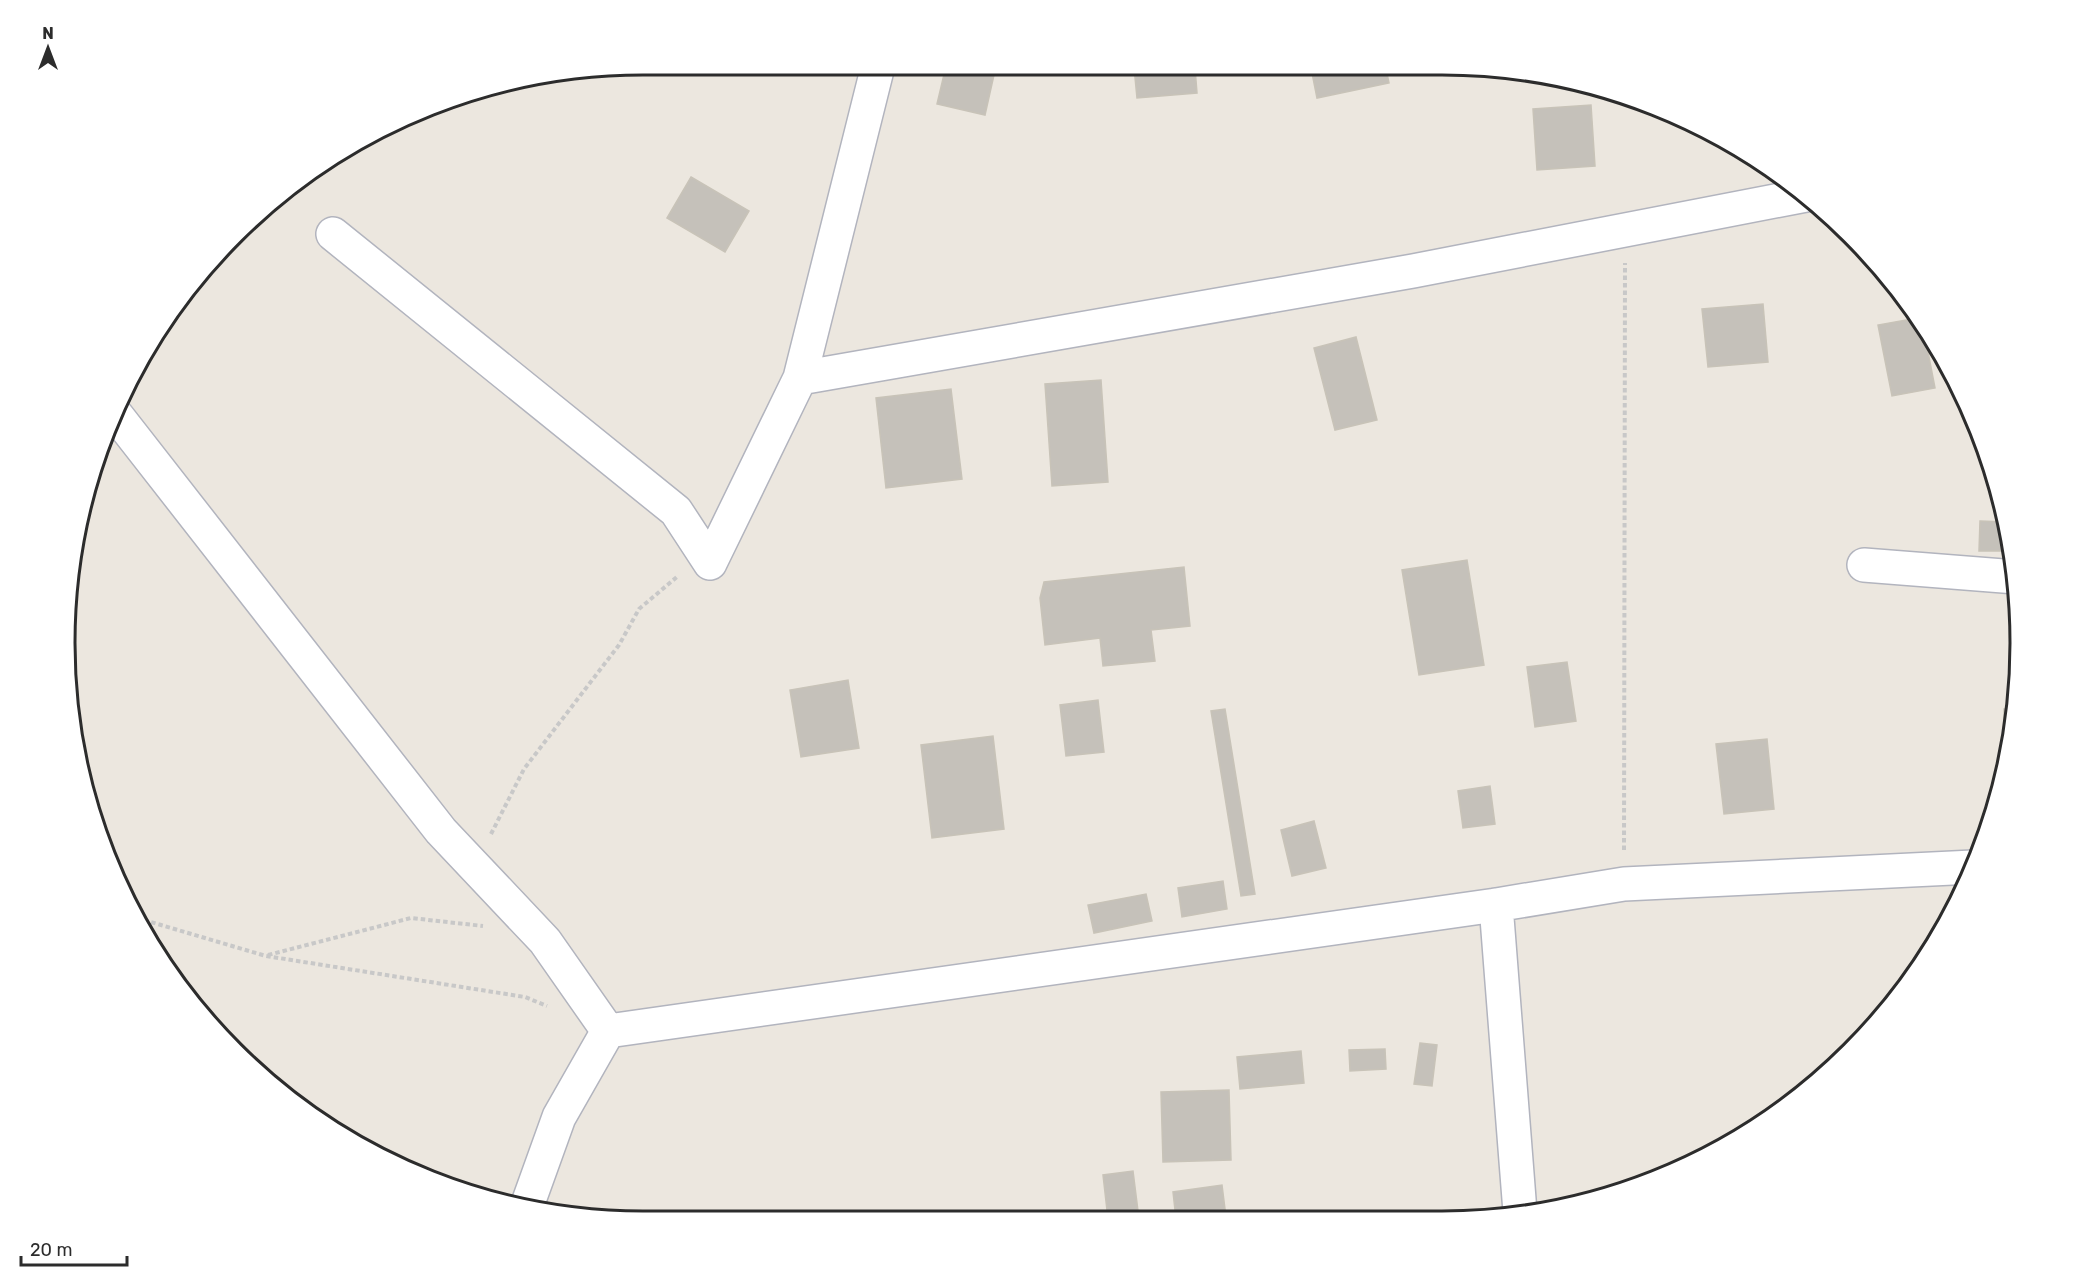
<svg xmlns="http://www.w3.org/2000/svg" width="2085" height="1286" viewBox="0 0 2085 1286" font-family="Rubik,sans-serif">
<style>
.building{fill:#c5c1ba;stroke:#c8c3b8;stroke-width:1.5}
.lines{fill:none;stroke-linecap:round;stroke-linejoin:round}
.minor-casing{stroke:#b2b4be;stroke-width:36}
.path{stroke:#c8c8c8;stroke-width:4;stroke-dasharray:4.5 3;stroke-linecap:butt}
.minor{stroke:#fff;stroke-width:33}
.rim{fill:none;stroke:#2c2c2c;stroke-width:3}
</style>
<rect width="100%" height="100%" fill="#ece7df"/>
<path class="building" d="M946 66H996L985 115 937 104Z
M1134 67 1195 68 1197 93 1137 98Z
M1311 68 1386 69 1389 83 1317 98Z
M1591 105 1595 166 1537 170 1533 109Z
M691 177 749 211 725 252 667 218Z
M1763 304 1768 362 1708 367 1702 309Z
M1917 318 1923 326 1935 388 1892 396 1878 325Z
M1356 337 1377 420 1335 430 1314 348Z
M1101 380 1108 482 1052 486 1045 384Z
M951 389 962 479 886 488 876 398Z
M1980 521 2005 522 2007 530 2006 551H1979Z
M1467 560 1484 665 1419 675 1402 570Z
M1184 567 1190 626 1151 630 1155 661 1103 666 1100 638 1045 645 1040 598 1044 582Z
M1567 662 1576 721 1535 727 1527 667Z
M848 680 859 748 801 757 790 690Z
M1098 700 1104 752 1066 756 1060 705Z
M1225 709 1255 894 1241 896 1211 711Z
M2004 709H2015L2008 751H2004Z
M993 736 1004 829 932 838 921 745Z
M1767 739 1774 809 1724 814 1716 744Z
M1490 786 1495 824 1463 828 1458 791Z
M1314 821 1326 868 1292 876 1281 830Z
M1223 881 1227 909 1182 917 1178 888Z
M1146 894 1152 921 1094 933 1088 905Z
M1420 1043 1437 1045 1432 1086 1414 1084Z
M1385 1049 1386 1069 1350 1071 1349 1050Z
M1301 1051 1304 1083 1240 1089 1237 1057Z
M1229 1090 1231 1160 1163 1162 1161 1092Z
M1133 1171 1139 1219H1108L1103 1175Z
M1222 1185 1226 1217 1206 1219H1176L1173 1192Z"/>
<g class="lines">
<g class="minor-casing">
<path id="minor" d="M333 234 676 511 710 563
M800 378 1413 271 1806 195
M117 416 441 831 545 941 608 1031 1496 905 1624 884 1973 867
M710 563 800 378 878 66
M1864 565 2016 577
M1496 905 1520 1212
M527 1206 559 1117 608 1031"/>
</g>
<path class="path" d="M491 834 524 769 619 645 639 609 678 576
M1624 850 1625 263
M144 920 266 956 525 997 547 1006
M268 955 411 918 483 926"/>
<use href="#minor" class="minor"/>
</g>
<path d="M0 0H2085V1286H0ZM643 75H1442A568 568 0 0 1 2010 643V643A568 568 0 0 1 1442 1211H643A568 568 0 0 1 75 643V643A568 568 0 0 1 643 75Z" fill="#fff" fill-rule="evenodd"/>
<path class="rim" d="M643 75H1442A568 568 0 0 1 2010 643V643A568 568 0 0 1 1442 1211H643A568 568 0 0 1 75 643V643A568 568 0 0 1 643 75Z"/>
<g transform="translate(48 48)" stroke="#ffffff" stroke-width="4.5" paint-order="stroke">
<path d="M0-4.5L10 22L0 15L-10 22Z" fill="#2c2c2c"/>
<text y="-9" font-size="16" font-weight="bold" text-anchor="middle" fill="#2c2c2c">N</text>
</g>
<path d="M21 1256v9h106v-9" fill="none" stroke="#2c2c2c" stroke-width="3"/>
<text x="30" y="1256" font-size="18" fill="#2c2c2c" stroke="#ffffff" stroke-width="4.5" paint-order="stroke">20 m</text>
</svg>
